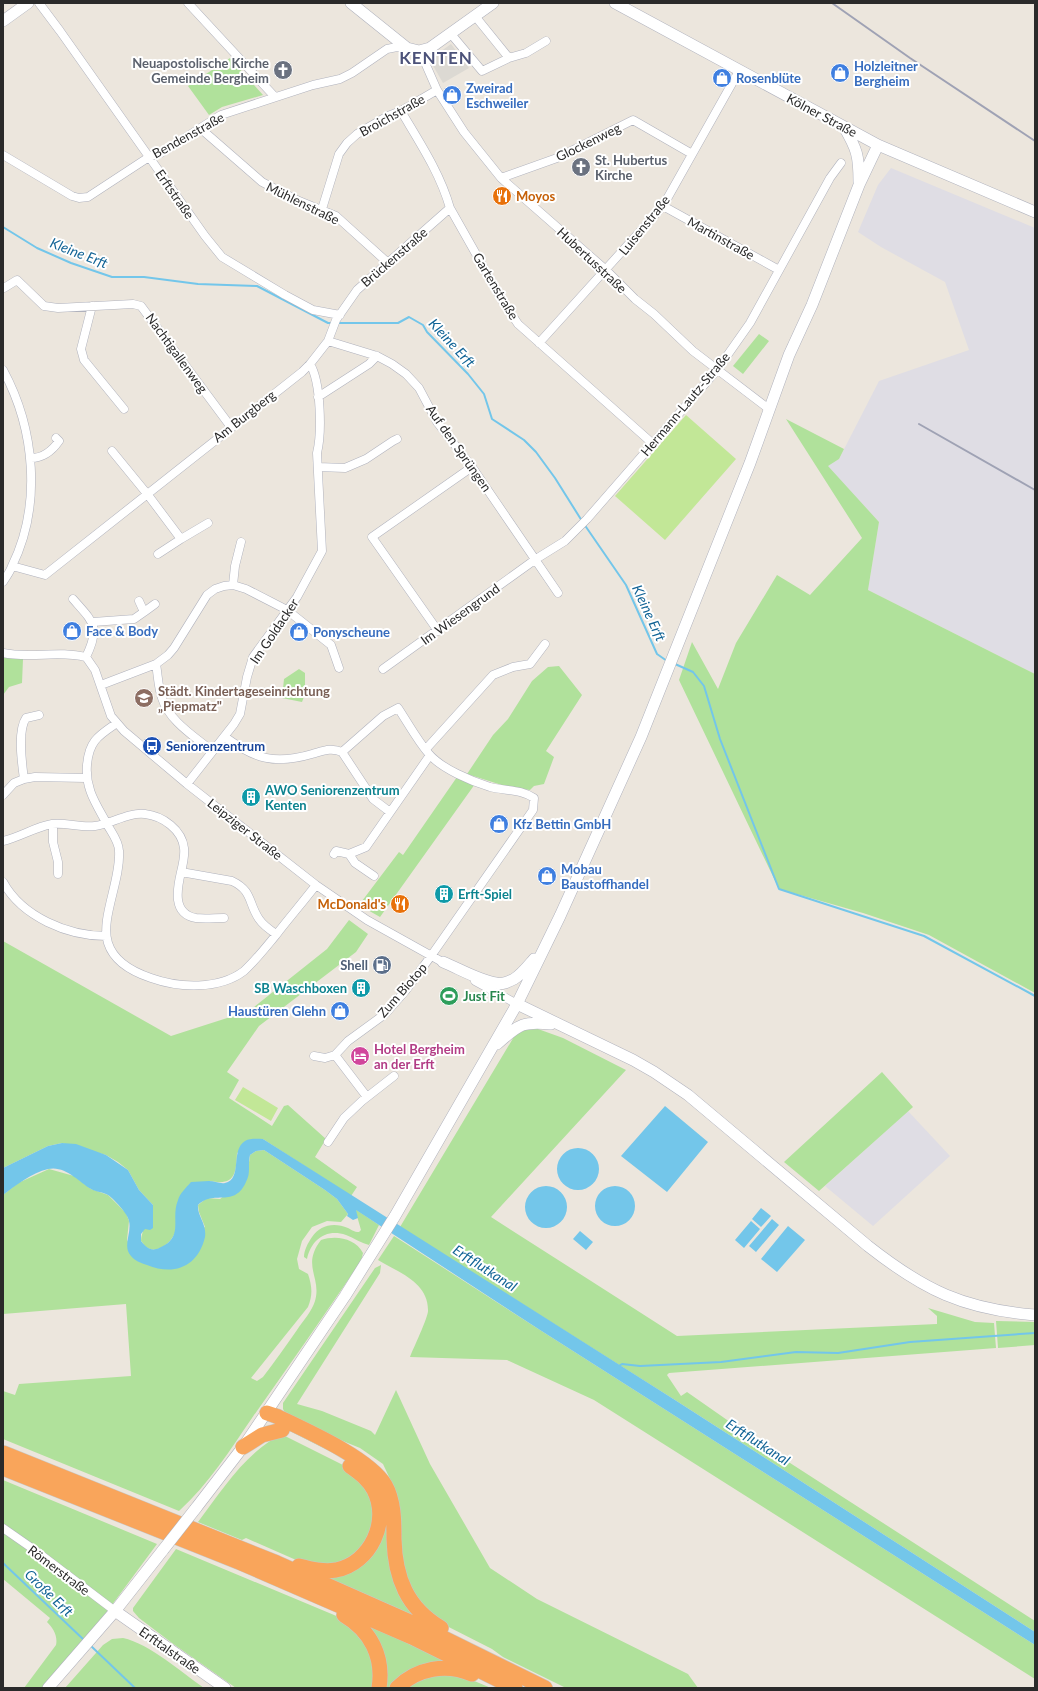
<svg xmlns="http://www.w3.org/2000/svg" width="1038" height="1691" viewBox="0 0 1038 1691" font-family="Lato,sans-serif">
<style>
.industrial{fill:#dfdde4}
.green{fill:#b0e19b}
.pitch{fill:#c2e797}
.plaza{fill:#dcd9d3}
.water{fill:#73c6ea}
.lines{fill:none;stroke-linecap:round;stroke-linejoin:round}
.stream{stroke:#73c6ea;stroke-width:2}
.street-casing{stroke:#b0b2bd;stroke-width:9}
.secondary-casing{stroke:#b0b2bd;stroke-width:12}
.highway-casing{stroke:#c8c8c8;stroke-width:16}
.street{stroke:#fff;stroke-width:8}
.secondary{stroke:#fff;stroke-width:11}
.highway{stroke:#f9a55b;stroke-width:15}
.rail{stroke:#9fa2b4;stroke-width:2}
.secondary-bridge-casing{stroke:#b0b2bd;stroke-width:12;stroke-linecap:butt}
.secondary-bridge{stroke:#fff;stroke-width:11}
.labels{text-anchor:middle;stroke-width:4;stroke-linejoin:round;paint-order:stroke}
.worship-label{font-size:13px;font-weight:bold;fill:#5b616d;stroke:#fff;text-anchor:end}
.shop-label{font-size:13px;font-weight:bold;fill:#366cbe;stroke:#fff;text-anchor:start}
.street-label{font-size:13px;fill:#2a2a2a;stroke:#fff}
.food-label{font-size:13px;font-weight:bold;fill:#c56008;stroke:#fff;text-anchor:start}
.education-label{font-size:13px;font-weight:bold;fill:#785e54;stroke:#fff;text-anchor:start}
.transit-label{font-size:13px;font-weight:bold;fill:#164399;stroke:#fff;text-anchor:start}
.culture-label{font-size:13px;font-weight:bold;fill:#0d838f;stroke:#fff;text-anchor:start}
.service-label{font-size:13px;font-weight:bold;fill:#4e5e75;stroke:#fff;text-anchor:end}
.leisure-label{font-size:13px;font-weight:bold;fill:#27864d;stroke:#fff;text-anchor:start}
.hotel-label{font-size:13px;font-weight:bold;fill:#b23c85;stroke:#fff;text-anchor:start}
.water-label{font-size:14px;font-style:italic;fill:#126496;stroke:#fff}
.district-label{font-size:17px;font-weight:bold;letter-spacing:1px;fill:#4c5279;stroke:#fff}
</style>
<rect width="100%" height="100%" fill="#ece6dd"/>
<path class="industrial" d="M891 168 1035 228V674L868 590 879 522 827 466 839 459 879 381 969 350 945 282 881 247 858 232 878 185Z
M908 1111 950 1156 873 1226 825 1186Z"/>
<path class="green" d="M230 58 263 95 222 107 209 115 188 86Z
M759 334 769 341 743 374 733 366Z
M786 419 844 449 839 459 828 466 879 522 868 590 1035 674V993L929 935 863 913 779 889 679 680 692 642 718 689 736 643 777 575 810 595 862 538Z
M3 657 23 659 22 683 9 687 3 695Z
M559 666 582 695 546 751 554 757 544 784 534 786 530 790 508 787 467 774 493 735 508 719 532 681 548 667Z
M299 669 305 673V685L307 689 302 702 282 698 284 679Z
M457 777 475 784 380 917 359 905 399 852 403 855Z
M349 920 368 934 356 952 259 1026 227 1072 239 1080 229 1098 272 1126 284 1106 288 1105 326 1139 315 1157 357 1187 351 1196 263 1139 237 1153C236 1174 235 1186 210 1181L176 1211C176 1217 177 1225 176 1230 173 1241 159 1254 148 1248 145 1247 143 1243 141 1241 141 1232 150 1215 153 1205L139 1190 128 1170 118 1162 106 1155 62 1143 48 1146 3 1168V941L171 1036 249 1011 327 949Z
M538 1029 563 1038 626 1070 491 1217 677 1336 937 1324V1316L928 1308 975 1322 994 1323 996 1348 669 1373 667 1375 681 1396 687 1392 773 1452 1035 1621V1632L675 1400 400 1227 518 1030Z
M882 1072 913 1107 819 1191 784 1162Z
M264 1150 325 1190 337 1199 348 1214 341 1222 327 1221 312 1227 302 1241 297 1259 299 1269 308 1274C312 1286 313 1295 308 1307L251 1378 257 1381 263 1377C275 1361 286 1346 297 1330 303 1321 312 1311 315 1301 322 1277 301 1266 321 1240 336 1235 355 1238 363 1253L361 1261C325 1314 289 1366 252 1418 230 1450 208 1485 179 1511L3 1439V1391L15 1395 19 1384 131 1376 126 1304 3 1314V1195L18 1183 49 1169 74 1176 91 1189 108 1195 126 1213 129 1221 127 1240 139 1262 205 1227 199 1212 198 1205 207 1198 220 1199 247 1178 250 1155 256 1151Z
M355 1209 379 1225 369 1245C361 1243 354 1238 346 1235 326 1228 311 1240 307 1259L304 1257C304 1250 308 1243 312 1237 320 1225 334 1222 348 1228 352 1230 354 1232 359 1232L361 1230Z
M394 1236 540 1330 1035 1645V1679L594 1400 507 1360 410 1357C413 1349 429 1316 428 1310 428 1282 398 1272 378 1260Z
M381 1265 380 1273 297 1404 322 1411 371 1431 375 1435 396 1390 430 1464 490 1568 537 1599 688 1674 698 1688H566L503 1657 492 1649 431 1618 417 1603 402 1570 396 1492 383 1464 360 1448 301 1424 286 1415 283 1409V1403L375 1268Z
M996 1321 1035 1322V1345L998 1348Z
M286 1429 348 1456 381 1484 392 1551 422 1619 322 1575 354 1567 383 1510 347 1460Z
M285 1436 345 1466 373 1496V1535L349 1562 312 1567 246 1538 242 1540 198 1522C220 1493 240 1461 270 1441 274 1438 280 1437 285 1436Z
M3 1480 157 1544 86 1640 42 1688H24L56 1645C58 1636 53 1628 47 1622L50 1618 3 1579Z
M176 1549 346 1620 371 1646 375 1688H236L172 1643 139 1618 133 1611V1608Z
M366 1624 450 1663 393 1688H382Z
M123 1638C150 1644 181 1672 204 1688H65L103 1645 112 1639Z
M427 1673 460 1675 491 1688H402Z"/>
<path class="pitch" d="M686 415 736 459 665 540 615 496Z
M243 1087 278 1108 271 1121 235 1100Z"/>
<path class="plaza" d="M451 44 469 68 443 83 431 62 433 57Z"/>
<path class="water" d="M665 1106 708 1142 667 1192 621 1156Z
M263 1139 675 1400 1035 1632V1645L540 1330 356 1210 358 1218 353 1220 347 1216 348 1214 337 1199 325 1190 264 1150 256 1151 250 1155C248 1163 250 1170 248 1177 236 1211 216 1188 198 1205 197 1216 207 1224 205 1237 198 1267 174 1276 147 1265 141 1263 135 1261 131 1256 122 1246 132 1233 129 1221 128 1214 114 1199 108 1195 103 1192 96 1192 91 1189 79 1182 65 1165 48 1169 32 1173 16 1185 3 1195V1168L48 1146 62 1143 76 1144 106 1155 128 1170 139 1190 153 1205V1228L150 1230 145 1229 141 1234V1241C146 1247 151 1252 159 1248 185 1237 170 1219 178 1200 180 1193 186 1188 191 1182 197 1182 203 1181 209 1181 214 1181 220 1184 225 1183 243 1179 230 1150 245 1141 250 1138 258 1139 263 1139Z
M557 1169a21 21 0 1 1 42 0a21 21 0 1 1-42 0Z
M525 1207a21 21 0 1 1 42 0a21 21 0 1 1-42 0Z
M595 1206a20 20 0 1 1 40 0a20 20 0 1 1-40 0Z
M761 1208 771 1216 761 1227 752 1219Z
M772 1219 779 1225 756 1252 749 1246Z
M751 1221 760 1229 744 1248 735 1240Z
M788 1226 805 1240 777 1272 761 1259Z
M580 1231 593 1242 586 1250 573 1239Z"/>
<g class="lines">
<path class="stream" d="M3 227 37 248 71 263 112 277H144L198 284 257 286 328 323H333
M337 323H398L409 317 423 325 427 332 468 374 484 394 492 419 524 440 536 452 555 478 582 521
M584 524 626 585 657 654 667 661
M675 664 693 672 704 686 720 739 779 889 924 936 1035 996
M619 1366 622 1364 640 1366 721 1362 796 1352 838 1353 910 1342 1035 1333
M3 1563 84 1640
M91 1646 135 1688"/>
<g class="street-casing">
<path id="street" d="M39 3 60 31 205 236 222 257 285 295 313 310 340 315
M188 3 275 97
M451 34 482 71 509 58 475 16
M509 58 526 53 546 41
M401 111C420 143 440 173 450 208L502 300 518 324 652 443
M200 128 262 182 299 201 336 216 387 262
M3 155 72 196 79 198 88 197 149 157 161 153 221 115 313 85 340 79 352 73 387 49 397 47 407 48 423 58 437 90 464 132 501 178 606 270 635 299 654 314 693 351 769 409
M501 178 557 158 633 120 692 154
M663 206 779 270
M322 209 339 154 347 143 357 134 388 116 401 111 437 90
M4 288 17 280 44 306 58 308 133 304 141 306 231 427
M92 306 81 349 84 360 124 409
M328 341 377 356 392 364 406 374 419 388 437 422 472 467 558 593
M539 343 663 206 739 71
M3 370C35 429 42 505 12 566 10 572 6 577 3 582
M318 397 369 364 377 356
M112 451 148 495 181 539 158 554
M31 458C43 458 52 451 59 441L56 438
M318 467 345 468 366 459 393 441 397 439
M181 539 208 523
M12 566 45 575 302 372 310 364 328 341 336 320 357 290 450 208
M233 585 235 566 241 542
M73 599C93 622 101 626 86 657
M144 612 155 604
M93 622 134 619 144 612 139 601
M438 631 372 537 472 467
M3 653C31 659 58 650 86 657L95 670 111 716 124 731 187 784 316 885 367 920 446 964
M156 664 168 655 174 648 207 595 215 589 224 586 233 585 246 589 287 610 331 645 339 668
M383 669 536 559 565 541 587 519 717 370 750 323 830 178 841 163
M101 685 156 664C158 675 158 687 162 698 169 721 194 736 212 751
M117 723C98 736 89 741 87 765 85 790 97 805 108 826 112 833 119 842 119 851 121 880 100 919 108 943 114 962 133 972 151 978 179 988 219 990 244 971 256 960 266 947 276 935 289 918 303 902 316 885
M225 737C255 759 275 765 312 754 323 751 331 747 342 752
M426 749 493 675 513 667 530 664 545 644
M342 752 373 799 390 812
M24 779 35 777 86 778
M187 784 234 724 240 714 247 677 253 657 297 597 322 551 317 453C322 433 321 382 310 364
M3 795 14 783 24 779C22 764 17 731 26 718L39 715
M53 824V842L58 862V874
M3 841C20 837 35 827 52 824 66 822 80 828 95 826 111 824 128 812 145 814 163 816 182 830 184 848 185 856 183 864 181 872L232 881C253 891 248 903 259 919 263 925 270 930 276 934
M334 854 336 851 349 854 366 847 430 755
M349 854 355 863 374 876
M181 872C177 889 172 914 196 918 204 919 215 918 224 918
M3 882C22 917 68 936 106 936
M475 981 517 1004
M335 1055 367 1097
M314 1056 325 1058 335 1055 348 1041 385 1014 406 990 431 956 533 810 534 798C521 789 506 791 490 787 471 781 442 769 429 754 417 740 408 723 398 708L383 716 342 752
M328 1142 344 1118 362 1101 394 1076
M3 1528 36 1551 115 1611"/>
</g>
<g class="secondary-casing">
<path id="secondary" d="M351 3 407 48 419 51 430 48 493 3
M615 3 878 145 1035 212
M3 21 28 3
M844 127C857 149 859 156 859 182
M443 962C460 969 478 980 496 983 502 985 508 982 514 979 522 974 528 966 534 959
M517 1004 633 1060 654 1072 688 1095 868 1246C924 1290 963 1309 1035 1315
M497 1044C519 1025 521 1021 551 1024
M196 1508 243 1447 345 1296 395 1216 517 1004 560 916 641 737 750 463 789 355 812 305 859 185 878 145
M115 1611 225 1688
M48 1688 115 1611 163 1550"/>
</g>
<g class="highway-casing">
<path id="highway" d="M267 1413 276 1416C305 1430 369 1458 385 1485 394 1501 394 1521 394 1539 395 1578 407 1608 441 1628
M243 1447 262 1435 282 1430
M3 1453 277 1563 417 1625 545 1688
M3 1468 239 1562 412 1637 515 1688
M299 1566C311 1569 323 1572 336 1570 371 1563 390 1521 374 1490 368 1479 360 1473 350 1466
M344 1615C371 1631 384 1657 379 1688
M397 1688C417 1668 446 1663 472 1674"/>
</g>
<use href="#street" class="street"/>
<use href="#secondary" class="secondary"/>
<use href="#highway" class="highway"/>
<path class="rail" d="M832 3 910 58 1035 141
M919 424 1035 490"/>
<g class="secondary-bridge-casing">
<path id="secondary-bridge" d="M163 1550 196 1508"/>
</g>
<use href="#secondary-bridge" class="secondary-bridge"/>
</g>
<defs>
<g id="church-disc" transform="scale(1)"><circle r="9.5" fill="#6b7280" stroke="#fff"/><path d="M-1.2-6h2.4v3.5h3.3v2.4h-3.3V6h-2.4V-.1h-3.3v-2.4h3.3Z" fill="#fff"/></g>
<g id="shop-disc" transform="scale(1)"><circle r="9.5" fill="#3f7fe0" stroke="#fff"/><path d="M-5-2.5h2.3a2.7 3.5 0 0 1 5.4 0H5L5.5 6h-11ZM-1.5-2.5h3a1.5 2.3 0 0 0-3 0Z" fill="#fff"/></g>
<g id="restaurant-disc" transform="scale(1)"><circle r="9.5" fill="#e8710a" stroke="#fff"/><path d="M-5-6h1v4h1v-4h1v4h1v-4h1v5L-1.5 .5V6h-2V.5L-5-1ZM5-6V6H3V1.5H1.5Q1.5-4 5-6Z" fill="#fff"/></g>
<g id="school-disc" transform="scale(1)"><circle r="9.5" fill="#8d6e63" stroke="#fff"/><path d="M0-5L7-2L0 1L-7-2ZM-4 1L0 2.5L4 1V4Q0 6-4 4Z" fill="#fff"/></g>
<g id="bus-disc" transform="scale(1)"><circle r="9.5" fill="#1a4fb4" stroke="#fff"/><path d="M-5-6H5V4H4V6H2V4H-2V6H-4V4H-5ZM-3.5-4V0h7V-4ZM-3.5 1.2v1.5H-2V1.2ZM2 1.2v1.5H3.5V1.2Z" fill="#fff"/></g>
<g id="building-disc" transform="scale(1)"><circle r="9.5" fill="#0f9aa8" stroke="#fff"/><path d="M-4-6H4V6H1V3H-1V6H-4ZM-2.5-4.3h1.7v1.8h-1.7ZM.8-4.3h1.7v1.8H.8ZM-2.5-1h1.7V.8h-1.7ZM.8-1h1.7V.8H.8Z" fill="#fff"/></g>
<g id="fuel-disc" transform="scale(1)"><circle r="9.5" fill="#5c6f8a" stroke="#fff"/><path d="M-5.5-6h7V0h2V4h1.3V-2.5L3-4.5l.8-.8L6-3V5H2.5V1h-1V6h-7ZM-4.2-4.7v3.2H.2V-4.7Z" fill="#fff"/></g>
<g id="stadium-disc" transform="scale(1)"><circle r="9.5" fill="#2e9e5b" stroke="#fff"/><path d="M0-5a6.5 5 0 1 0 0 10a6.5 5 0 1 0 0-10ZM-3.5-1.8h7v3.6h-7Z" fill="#fff"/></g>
<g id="hotel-disc" transform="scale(1)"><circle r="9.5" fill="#d1479c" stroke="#fff"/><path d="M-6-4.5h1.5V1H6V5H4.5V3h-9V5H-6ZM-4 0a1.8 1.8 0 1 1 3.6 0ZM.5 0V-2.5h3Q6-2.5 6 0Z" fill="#fff"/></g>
</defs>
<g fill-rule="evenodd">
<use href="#church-disc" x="283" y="70"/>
<use href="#shop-disc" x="840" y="73"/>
<use href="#shop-disc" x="722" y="78"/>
<use href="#shop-disc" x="452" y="95"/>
<use href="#church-disc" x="581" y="167"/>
<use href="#restaurant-disc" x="502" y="196"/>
<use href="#shop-disc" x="72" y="631"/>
<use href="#shop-disc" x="299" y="632"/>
<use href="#school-disc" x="144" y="698"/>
<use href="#bus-disc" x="152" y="746"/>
<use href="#building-disc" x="251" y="797"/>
<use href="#shop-disc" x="499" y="824"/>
<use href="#shop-disc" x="547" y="876"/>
<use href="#building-disc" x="444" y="894"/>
<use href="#restaurant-disc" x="400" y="904"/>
<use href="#fuel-disc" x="382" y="965"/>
<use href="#building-disc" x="361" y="988"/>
<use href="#stadium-disc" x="449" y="996"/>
<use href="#shop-disc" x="340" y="1011"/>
<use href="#hotel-disc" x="360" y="1056"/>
</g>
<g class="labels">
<g class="worship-label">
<text x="269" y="68">Neuapostolische Kirche<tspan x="269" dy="15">Gemeinde Bergheim</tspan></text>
<text x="595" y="165" text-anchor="start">St. Hubertus<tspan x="595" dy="15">Kirche</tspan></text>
</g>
<g class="shop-label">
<text x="854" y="71">Holzleitner<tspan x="854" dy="15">Bergheim</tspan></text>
<text x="736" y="83">Rosenblüte</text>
<text x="466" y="93">Zweirad<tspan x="466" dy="15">Eschweiler</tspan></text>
<text x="86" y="636">Face &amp; Body</text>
<text x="313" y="637">Ponyscheune</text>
<text x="513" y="829">Kfz Bettin GmbH</text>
<text x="561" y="874">Mobau<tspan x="561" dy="15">Baustoffhandel</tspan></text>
<text x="326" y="1016" text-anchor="end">Haustüren Glehn</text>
</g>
<g class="street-label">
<text transform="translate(392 115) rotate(-29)" y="5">Broichstraße</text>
<text transform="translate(822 115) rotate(28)" y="5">Kölner Straße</text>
<text transform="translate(188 135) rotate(-29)" y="5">Bendenstraße</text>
<text transform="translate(588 142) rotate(-26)" y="5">Glockenweg</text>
<text transform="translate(175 194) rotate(55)" y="5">Erftstraße</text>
<text transform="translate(303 203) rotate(26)" y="5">Mühlenstraße</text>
<text transform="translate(644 225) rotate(-51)" y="5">Luisenstraße</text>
<text transform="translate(721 238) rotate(29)" y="5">Martinstraße</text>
<text transform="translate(394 257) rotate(-41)" y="5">Brückenstraße</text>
<text transform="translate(592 260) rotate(43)" y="5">Hubertusstraße</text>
<text transform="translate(496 286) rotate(59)" y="5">Gartenstraße</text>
<text transform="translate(177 353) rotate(54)" y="5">Nachtigallenweg</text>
<text transform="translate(685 404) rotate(-50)" y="5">Hermann-Lautz-Straße</text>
<text transform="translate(244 416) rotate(-38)" y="5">Am Burgberg</text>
<text transform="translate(459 448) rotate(55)" y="5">Auf den Sprüngen</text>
<text transform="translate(460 614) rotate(-36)" y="5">Im Wiesengrund</text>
<text transform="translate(274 631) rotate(-56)" y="5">Im Goldacker</text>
<text transform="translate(245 829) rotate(38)" y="5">Leipziger Straße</text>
<text transform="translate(402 990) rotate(-49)" y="5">Zum Biotop</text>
<text transform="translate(59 1570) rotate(37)" y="5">Römerstraße</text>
<text transform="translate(170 1650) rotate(35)" y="5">Erfttalstraße</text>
</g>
<g class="food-label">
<text x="516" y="201">Moyos</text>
<text x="386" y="909" text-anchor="end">McDonald's</text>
</g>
<g class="education-label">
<text x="158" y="696">Städt. Kindertageseinrichtung<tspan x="158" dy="15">„Piepmatz"</tspan></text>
</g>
<g class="transit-label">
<text x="166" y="751">Seniorenzentrum</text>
</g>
<g class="culture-label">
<text x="265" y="795">AWO Seniorenzentrum<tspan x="265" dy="15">Kenten</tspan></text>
<text x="458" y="899">Erft-Spiel</text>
<text x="347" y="993" text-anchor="end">SB Waschboxen</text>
</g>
<g class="service-label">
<text x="368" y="970">Shell</text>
</g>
<g class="leisure-label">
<text x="463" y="1001">Just Fit</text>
</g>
<g class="hotel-label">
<text x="374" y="1054">Hotel Bergheim<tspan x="374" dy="15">an der Erft</tspan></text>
</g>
<g class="water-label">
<text transform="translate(79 253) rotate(21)" y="5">Kleine Erft</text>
<text transform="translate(452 343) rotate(47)" y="5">Kleine Erft</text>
<text transform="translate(649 613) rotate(65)" y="5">Kleine Erft</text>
<text transform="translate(485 1268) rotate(33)" y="5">Erftflutkanal</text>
<text transform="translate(758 1442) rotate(33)" y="5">Erftflutkanal</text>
<text transform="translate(49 1593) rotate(44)" y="5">Große Erft</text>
</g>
<g class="district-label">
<text x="436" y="64">KENTEN</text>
</g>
</g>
<rect width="1038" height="1691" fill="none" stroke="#2a2a2a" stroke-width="8"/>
</svg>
